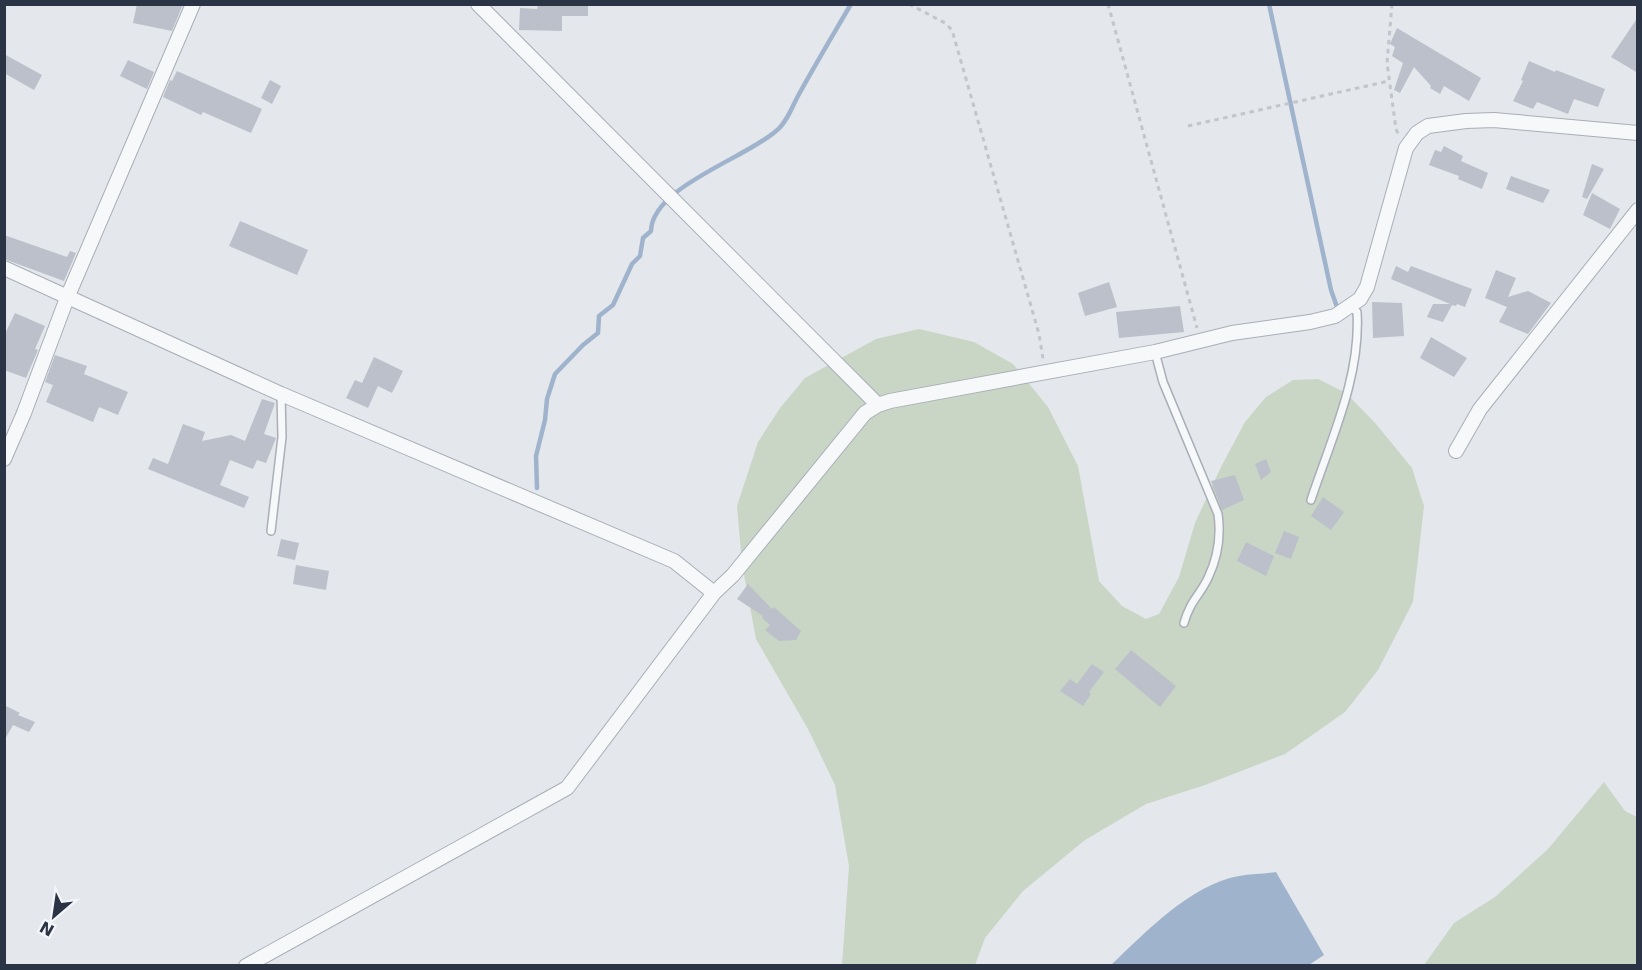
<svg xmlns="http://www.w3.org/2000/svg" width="1642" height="970" viewBox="0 0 1642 970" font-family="'DejaVu Sans',sans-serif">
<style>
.green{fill:#c9d6c5}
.water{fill:#9fb4cc}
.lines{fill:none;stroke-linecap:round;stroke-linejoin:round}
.stream{stroke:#9fb4cc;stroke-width:4.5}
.building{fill:#bbc0ca}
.lane-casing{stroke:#a9aeb7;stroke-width:10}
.street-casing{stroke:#a9aeb7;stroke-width:16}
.path{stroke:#c2c5cb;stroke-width:3;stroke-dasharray:4.5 4.5;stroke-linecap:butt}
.lane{stroke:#f7f8fa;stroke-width:7}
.street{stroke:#f7f8fa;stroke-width:14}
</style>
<rect width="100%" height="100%" fill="#e4e7ec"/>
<path class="green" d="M919 329 974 342 1013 364 1048 407 1078 466 1099 581 1122 606 1146 619 1159 614 1179 577 1195 523 1221 467 1245 422 1266 397 1293 380 1318 379 1346 393 1376 424 1412 468 1424 506 1413 602 1378 670 1345 712 1285 754 1205 785 1146 804 1085 840 1023 891 985 938 975 965 842 966 849 866 835 785 808 729 756 639 742 564 737 506 758 442 780 408 805 378 876 339Z
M1604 782 1625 811 1637 817V965H1424L1454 923 1495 897 1548 849Z"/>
<path class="water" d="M1276 872 1324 955 1309 965H1111C1146 932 1190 885 1239 876 1251 874 1264 874 1276 872Z"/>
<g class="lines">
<path class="stream" d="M1269 4 1331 290 1337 307
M537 488 536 456 545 420 547 399 555 374 583 345 598 333 599 316 613 305 632 264 640 256 643 238 651 231C652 187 746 158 776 131 786 124 792 107 798 96 815 65 833 35 851 4"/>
</g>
<path class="building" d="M137 4H183L172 31 133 23Z
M538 4H588V16H562V31L519 30 520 8 537 9Z
M1638 17V73L1611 57Z
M1397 28 1481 78 1469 101 1444 86 1440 94 1430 88 1431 86 1414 67 1400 93 1394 90 1403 63 1392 56 1395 47 1390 44Z
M4 54 42 75 34 90 4 73Z
M128 60 154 72 147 89 120 76Z
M1529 61 1555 72 1556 70 1605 89 1598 107 1574 99 1568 114 1537 102 1533 109 1513 101 1523 81 1521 80Z
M177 71 262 109 251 133 203 112 201 115 163 97 170 80 172 81Z
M270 80 281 86 272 104 261 98Z
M1444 146 1463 156 1461 161 1488 173 1482 189 1458 179 1459 176 1429 165 1435 150 1441 152Z
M1592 164 1604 169 1587 199 1582 197Z
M1511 176 1550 190 1543 203 1506 189Z
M1592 193 1620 209 1610 229 1583 215Z
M240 221 308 250 297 275 229 246Z
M4 235 67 257 70 251 76 253 64 281 4 259Z
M1396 266 1408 272 1411 266 1472 289 1465 307 1457 304 1456 306 1452 305 1443 322 1427 317 1433 304H1450L1391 279Z
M1496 270 1516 278 1508 297 1528 291 1551 303 1528 334 1499 322 1507 307 1485 298Z
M1109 282 1117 307 1085 316 1078 293Z
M1372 302 1402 303 1404 336 1373 338Z
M1180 306 1184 332 1119 338 1116 312Z
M15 313 45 326 35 349 38 350 26 378 4 370V336Z
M1431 337 1467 358 1454 377 1420 358Z
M55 355 87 366 84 374 128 392 118 415 99 407 93 422 46 402 53 385 45 382Z
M374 357 403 371 392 393 378 386 368 408 346 398 355 380 362 383Z
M262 399 275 403 264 434 276 438 266 463 257 460 253 469 230 460 220 485 249 497 244 508 148 469 153 458 168 464 183 424 205 432 202 441 231 435 245 441Z
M1266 459 1271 472 1261 480 1255 464Z
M1235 475 1244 500 1222 510 1211 481Z
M1323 497 1344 512 1331 530 1311 516Z
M1284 531 1299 537 1291 559 1275 553Z
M281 539 299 543 295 560 277 556Z
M1246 542 1274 556 1266 576 1237 561Z
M296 565 329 571 326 590 293 584Z
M748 584 772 609 774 607 801 631 796 640 779 641 765 630 770 625 762 618 763 616 737 599Z
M1131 650 1176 686 1160 707 1115 669Z
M1092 664 1104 672 1089 692 1091 694 1083 706 1060 691 1070 679 1077 684Z
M4 705 20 713 18 715 35 722 29 732 13 725 4 741Z"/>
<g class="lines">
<g class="lane-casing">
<path id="lane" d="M1155 352 1163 382 1218 514C1221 535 1218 557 1208 578 1200 595 1190 601 1184 623
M1311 500C1331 439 1361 377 1357 312L1350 306
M271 531 282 437 281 394"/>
</g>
<g class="street-casing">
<path id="street" d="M478 4 878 405
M4 268 281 394 674 561 714 593
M1456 451 1480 409 1638 210
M4 459 24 413 67 298 193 4
M246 966 567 788 714 593 733 575 865 413 878 405 890 401 1155 352 1232 333 1310 322 1335 316 1360 299 1367 287 1406 148 1417 133 1428 126 1466 121 1494 120 1638 133"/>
</g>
<path class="path" d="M909 4 945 23 952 30 1039 334 1043 359
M1108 4 1197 328
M1392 4 1387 63 1396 129 1399 136
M1188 126 1389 81"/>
<use href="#lane" class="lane"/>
<use href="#street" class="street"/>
</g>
<rect width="1642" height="970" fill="none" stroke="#2b3445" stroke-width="12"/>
<g transform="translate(54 916) rotate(209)" stroke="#f4f6f9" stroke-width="4.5" paint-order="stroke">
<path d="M0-4.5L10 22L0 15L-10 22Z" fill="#2b3445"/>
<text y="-9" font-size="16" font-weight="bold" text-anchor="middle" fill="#2b3445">N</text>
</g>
</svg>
